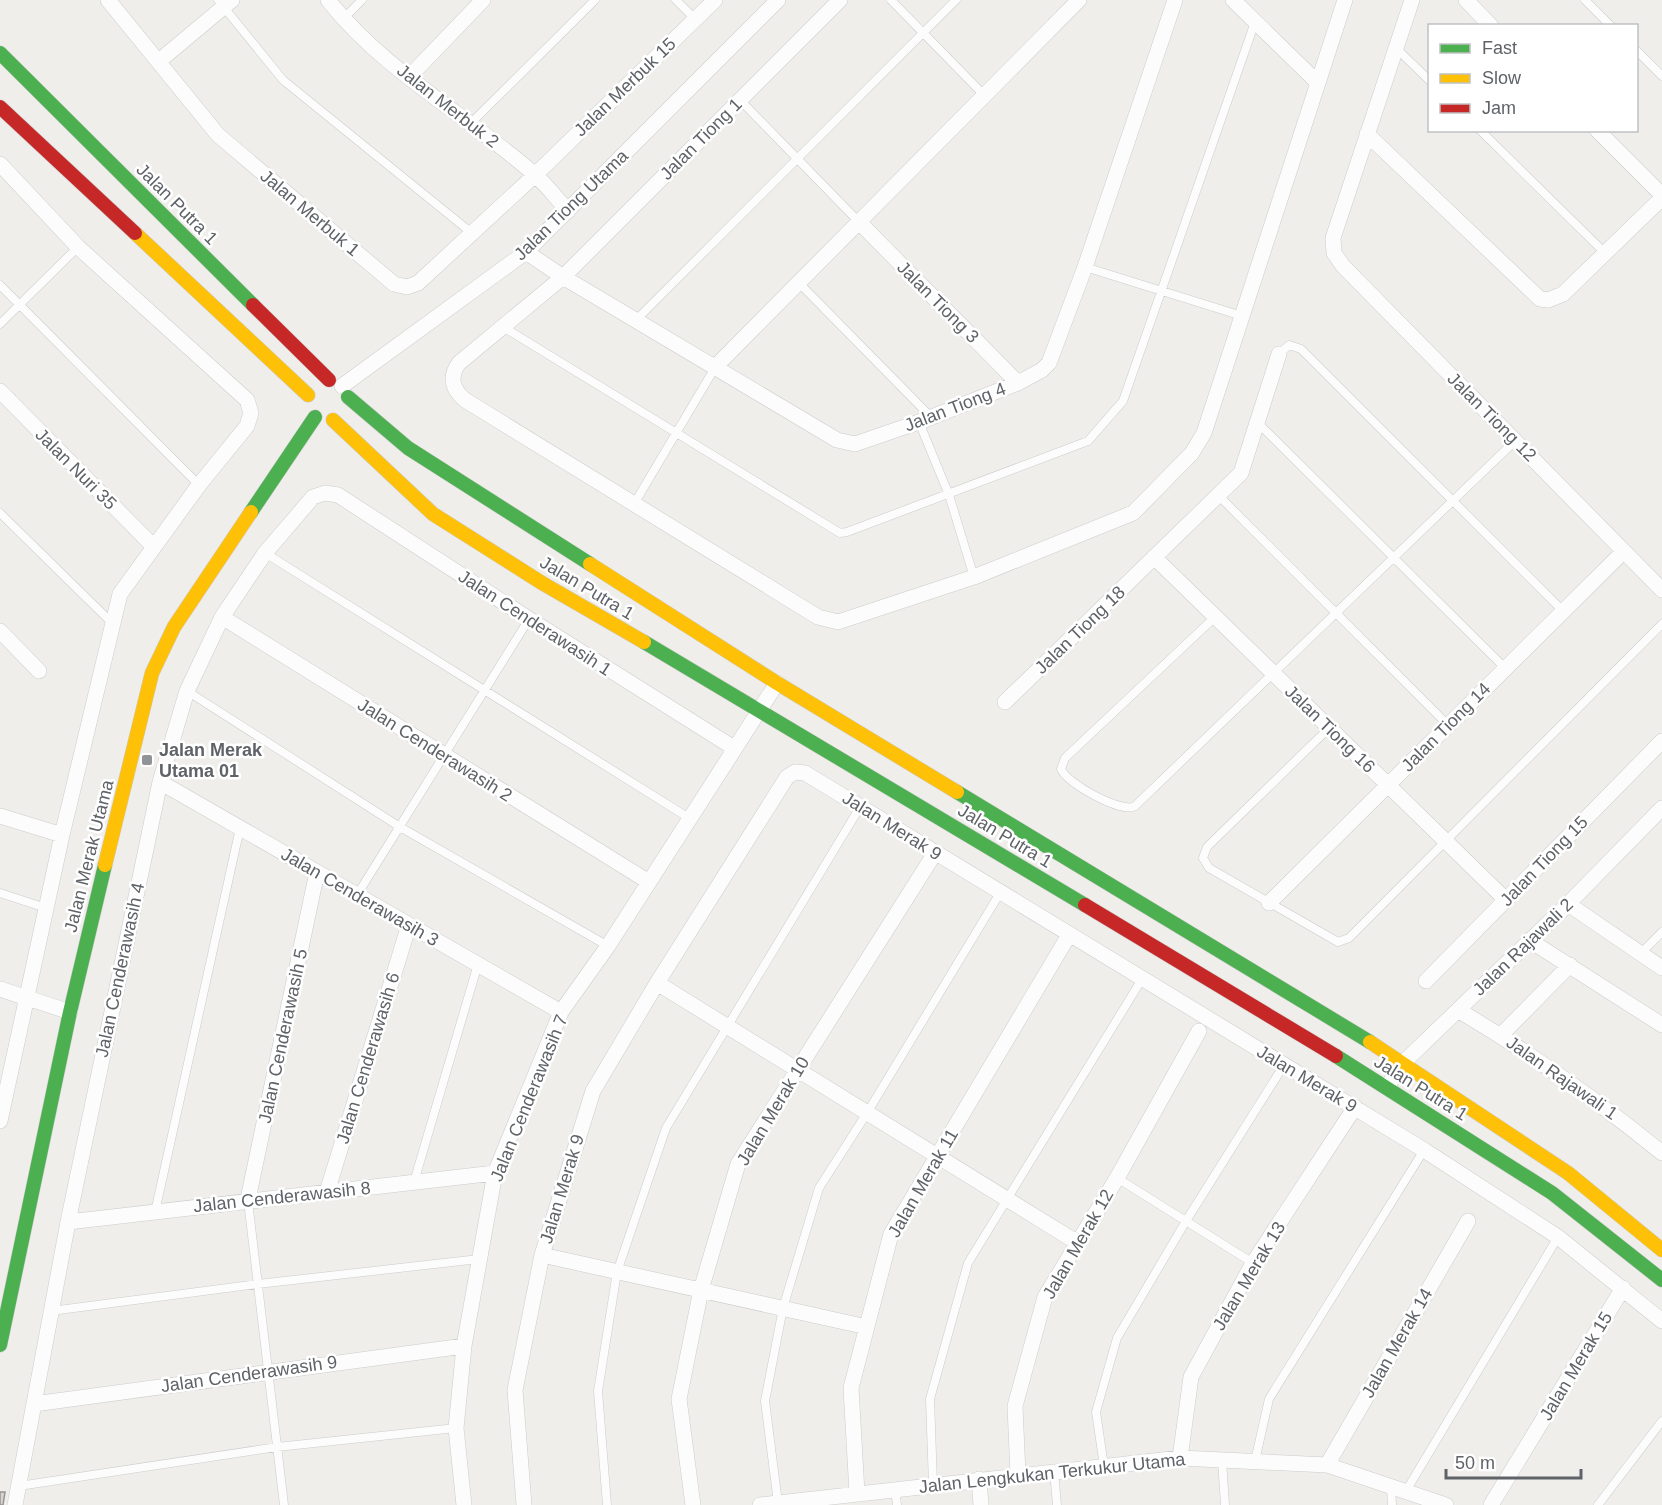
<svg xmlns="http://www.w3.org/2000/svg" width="1662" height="1505" viewBox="0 0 1662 1505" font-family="Helvetica,sans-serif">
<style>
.building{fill:#d6d5d3;stroke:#969594;stroke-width:1.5}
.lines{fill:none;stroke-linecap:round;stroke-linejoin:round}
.lane-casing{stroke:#cbcccc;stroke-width:9}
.street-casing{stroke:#cbcccc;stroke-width:16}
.fast-casing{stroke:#cacacb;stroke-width:15}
.slow-casing{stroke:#cacacb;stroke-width:15}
.jam-casing{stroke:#cacacb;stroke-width:15}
.lane{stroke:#fdfcfc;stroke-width:8}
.street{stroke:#fdfcfc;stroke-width:15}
.fast{stroke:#4caf50;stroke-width:14}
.slow{stroke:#ffc107;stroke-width:14}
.jam{stroke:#c62828;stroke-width:14}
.poi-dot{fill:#919496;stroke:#fff;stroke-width:2}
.labels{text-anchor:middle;stroke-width:5;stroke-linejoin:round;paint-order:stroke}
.street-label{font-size:18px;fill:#5f6368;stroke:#fff}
.poi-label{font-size:18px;font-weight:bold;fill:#5f6368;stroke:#fff;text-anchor:start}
</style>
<rect width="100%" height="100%" fill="#efeeea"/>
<path class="building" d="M0 1492H5L3 1505H0Z"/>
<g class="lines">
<g class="lane-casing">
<path id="lane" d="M218 0 283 80 473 234
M676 0 695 19
M891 0 984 95
M1585 0 1611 26
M343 19 362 0
M1396 48 1430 81
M1636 50 1662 76
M740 100 859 222
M470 124 595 0
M1480 130 1605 253
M1085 267 1242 316
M799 283 931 417
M0 285 199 485
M636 320 956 0
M0 324 78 247
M503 327 840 533 847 532 1088 441 1123 401 1255 22
M1279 354 1289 345 1301 349 1563 611
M919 422 949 495 974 577
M1258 423 1505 668
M1218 495 1448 725
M634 504 716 366
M0 513 112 623
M265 553 689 818
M1215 617 1065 758 1061 769C1066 783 1122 814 1135 806L1515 441
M187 691 400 827 608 946
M1329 728 1207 847 1203 858 1209 868 1338 942 1349 938 1662 624
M0 893 46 908
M357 895 529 619
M1640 954 1662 932
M1117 1178 1253 1263
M414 1182 478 964
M248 1201 284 1505
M155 1212 240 828
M51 1311 258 1284 479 1259
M1222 1460 1225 1505
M1255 1461 1269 1399 1424 1150
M1104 1466 1096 1412 1117 1338 1186 1221 1284 1065
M1054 1471 1057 1505
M933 1484 930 1399 968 1263 1142 979
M19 1486 277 1447 456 1428
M1391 1487 1392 1505
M895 1488 897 1505
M1406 1491 1558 1237
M778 1503 765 1401 783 1308 819 1188 867 1113 1000 893
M607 1505 598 1391 617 1272 666 1128 860 807
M1598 1505 1662 1421"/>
</g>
<g class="street-casing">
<path id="street" d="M108 0 218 135 394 284 407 287 418 283 535 175 715 0
M328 0C384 71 467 115 534 174 546 184 557 199 568 211
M840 0 563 277 459 363C449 377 452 389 465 400L818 617 838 622 974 577 1133 513 1192 453 1204 433 1345 0
M1233 0 1318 83
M1412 0 1333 238 1334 253 1343 266 1662 590
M1466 0 1491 26
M159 61 232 0
M409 77 483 0
M1597 130 1662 195
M1367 134 1540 299 1548 300 1563 294 1662 198
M0 164 78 247 247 400 251 413 247 426 199 485 120 594 62 835 0 1121
M859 222 1018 383
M526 252 563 277 837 440 855 444 919 422 1018 383 1042 370 1049 363 1085 267 1175 0
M716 366 1079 0
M342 386 526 252 778 0
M0 391 153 546
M1154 557 1506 900
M222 617 649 882
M0 631 39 671
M1005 702 1241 473 1279 354
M160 782 561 1012
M0 816 62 835
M1269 903 1623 552
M1568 904 1662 968
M1529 940 1662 1025
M1426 981 1662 741
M657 983 1078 1243
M0 989 70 1012
M1458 1010C1529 1052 1598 1101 1662 1153
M1501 1035 1570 965
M1387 1087 1404 1062 1568 904 1662 808
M327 1192 409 925
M248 1199 317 872
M68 1222 495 1173
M542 1255 867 1327
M34 1404 464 1346
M1180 1458 1191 1377 1253 1263 1355 1107
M1327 1465 1468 1221
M1018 1475 1015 1406 1045 1297 1117 1178 1199 1031
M979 1479 981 1505
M857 1493 851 1388 891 1234 1069 935
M15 1505 68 1222 160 782 187 691 222 617 265 553 313 497 325 493 338 495 529 619 734 748
M464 1505 456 1428 464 1346 495 1173 561 1012 608 946 777 683
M524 1505 515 1390 542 1255 593 1091 657 983 787 777 795 772 805 773 1424 1150 1558 1237 1662 1321
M693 1505 679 1399 701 1290 738 1164 935 853
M760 1505 1180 1458 1327 1465 1446 1505
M1491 1505 1623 1288"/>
</g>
<g class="fast-casing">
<path id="fast" d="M0 53 253 305
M348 397 408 448 590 564
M251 512 315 417
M644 642 1085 905
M957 792 1370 1042
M1336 1056 1552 1193 1662 1280
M0 1345 70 1012 105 865"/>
</g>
<g class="slow-casing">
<path id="slow" d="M135 233 308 395
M333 420 433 514 542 583 644 642
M590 564 777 683 957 792
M105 865 152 673 174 627 251 512
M1370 1042 1568 1173 1662 1250"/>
</g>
<g class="jam-casing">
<path id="jam" d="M0 107 135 233
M253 305 329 380
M1085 905 1336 1056"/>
</g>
<use href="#lane" class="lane"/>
<use href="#street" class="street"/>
<use href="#fast" class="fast"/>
<use href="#slow" class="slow"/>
<use href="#jam" class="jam"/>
</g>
<rect class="poi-dot" x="141" y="754" width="12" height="12" rx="3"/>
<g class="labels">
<g class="street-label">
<text transform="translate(625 87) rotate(-44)" y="6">Jalan Merbuk 15</text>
<text transform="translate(448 106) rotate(38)" y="6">Jalan Merbuk 2</text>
<text transform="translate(701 139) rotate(-45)" y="6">Jalan Tiong 1</text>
<text transform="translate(177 204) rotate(45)" y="6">Jalan Putra 1</text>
<text transform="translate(571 205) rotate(-44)" y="6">Jalan Tiong Utama</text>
<text transform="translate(310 213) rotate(40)" y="6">Jalan Merbuk 1</text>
<text transform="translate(938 302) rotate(45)" y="6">Jalan Tiong 3</text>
<text transform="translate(955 407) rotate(-21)" y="6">Jalan Tiong 4</text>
<text transform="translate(1492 417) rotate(45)" y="6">Jalan Tiong 12</text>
<text transform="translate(76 469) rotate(45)" y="6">Jalan Nuri 35</text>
<text transform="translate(587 588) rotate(31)" y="6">Jalan Putra 1</text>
<text transform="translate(535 623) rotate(33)" y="6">Jalan Cenderawasih 1</text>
<text transform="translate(1080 630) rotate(-44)" y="6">Jalan Tiong 18</text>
<text transform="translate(1446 727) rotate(-45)" y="6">Jalan Tiong 14</text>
<text transform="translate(1330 729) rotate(44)" y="6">Jalan Tiong 16</text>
<text transform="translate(435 750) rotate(32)" y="6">Jalan Cenderawasih 2</text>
<text transform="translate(892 826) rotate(32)" y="6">Jalan Merak 9</text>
<text transform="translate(1005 836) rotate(31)" y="6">Jalan Putra 1</text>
<text transform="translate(89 856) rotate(-76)" y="6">Jalan Merak Utama</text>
<text transform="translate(1544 861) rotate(-46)" y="6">Jalan Tiong 15</text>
<text transform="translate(360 897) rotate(30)" y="6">Jalan Cenderawasih 3</text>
<text transform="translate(1523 947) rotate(-44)" y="6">Jalan Rajawali 2</text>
<text transform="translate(120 970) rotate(-78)" y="6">Jalan Cenderawasih 4</text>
<text transform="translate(283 1036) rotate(-78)" y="6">Jalan Cenderawasih 5</text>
<text transform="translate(368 1058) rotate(-73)" y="6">Jalan Cenderawasih 6</text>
<text transform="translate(1562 1078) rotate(35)" y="6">Jalan Rajawali 1</text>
<text transform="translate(1307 1079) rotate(31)" y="6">Jalan Merak 9</text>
<text transform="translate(1421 1088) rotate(32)" y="6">Jalan Putra 1</text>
<text transform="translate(529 1098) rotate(-68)" y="6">Jalan Cenderawasih 7</text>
<text transform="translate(773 1111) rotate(-59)" y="6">Jalan Merak 10</text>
<text transform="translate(923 1183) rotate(-60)" y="6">Jalan Merak 11</text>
<text transform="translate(562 1189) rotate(-73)" y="6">Jalan Merak 9</text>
<text transform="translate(282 1197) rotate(-6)" y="6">Jalan Cenderawasih 8</text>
<text transform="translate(1078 1244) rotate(-60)" y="6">Jalan Merak 12</text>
<text transform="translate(1249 1276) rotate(-59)" y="6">Jalan Merak 13</text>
<text transform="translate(1397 1343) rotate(-60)" y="6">Jalan Merak 14</text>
<text transform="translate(1576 1366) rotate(-59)" y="6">Jalan Merak 15</text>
<text transform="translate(249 1374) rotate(-8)" y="6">Jalan Cenderawasih 9</text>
<text transform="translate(1052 1473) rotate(-6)" y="6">Jalan Lengkukan Terkukur Utama</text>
</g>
<g class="poi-label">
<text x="159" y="756">Jalan Merak<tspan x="159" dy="21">Utama 01</tspan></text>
</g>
</g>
<rect x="1428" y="24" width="210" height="108" fill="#ffffff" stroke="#bfc1c3" stroke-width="1.5"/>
<rect x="1440" y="44" width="30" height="9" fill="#4caf50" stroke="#bfc1c3" stroke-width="1.5"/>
<text x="1482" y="54" font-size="18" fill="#5f6368">Fast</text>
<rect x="1440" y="74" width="30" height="9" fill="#ffc107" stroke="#bfc1c3" stroke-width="1.5"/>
<text x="1482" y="84" font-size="18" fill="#5f6368">Slow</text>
<rect x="1440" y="104" width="30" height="9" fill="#c62828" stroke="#bfc1c3" stroke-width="1.5"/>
<text x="1482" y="114" font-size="18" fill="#5f6368">Jam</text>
<path d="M1446 1469v9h135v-9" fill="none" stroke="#5f6368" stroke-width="3"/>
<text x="1455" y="1469" font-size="18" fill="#5f6368" stroke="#ffffff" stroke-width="4.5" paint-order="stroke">50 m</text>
</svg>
